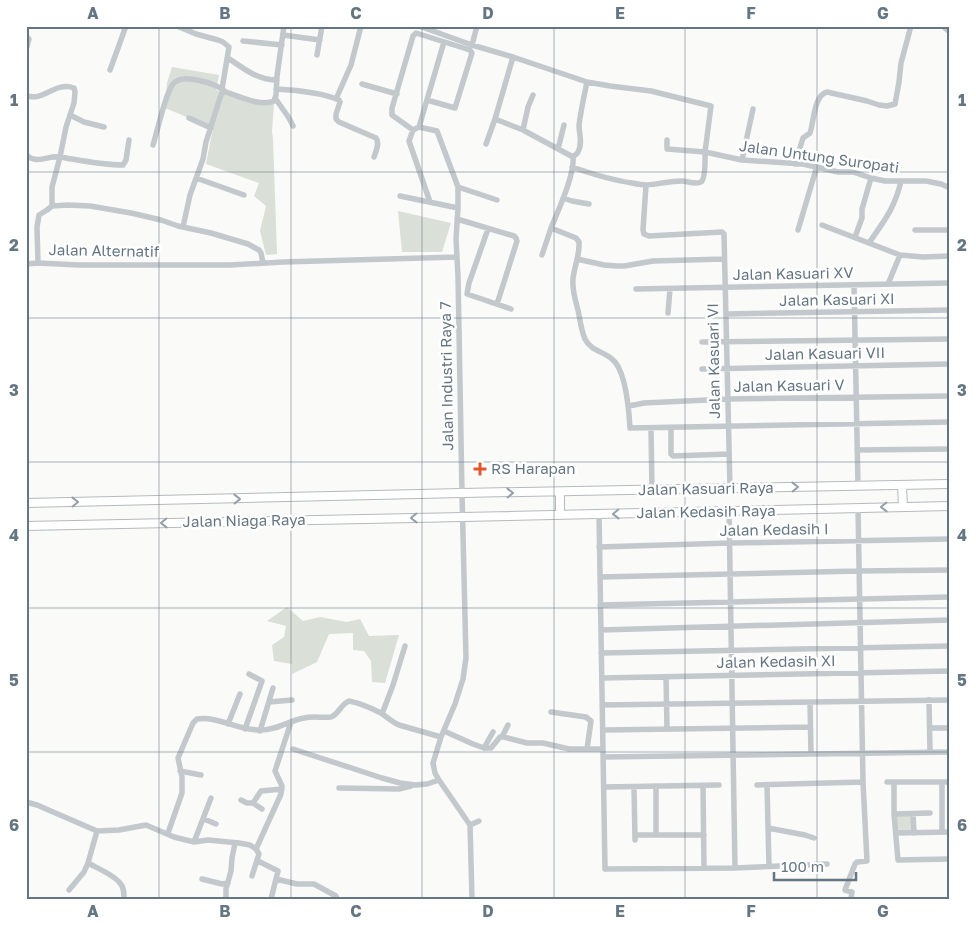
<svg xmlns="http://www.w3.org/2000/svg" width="976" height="925" viewBox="0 0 976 925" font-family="'Golos Text',sans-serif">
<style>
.green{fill:#dadfd7}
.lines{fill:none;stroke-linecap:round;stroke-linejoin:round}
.major-casing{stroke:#b5babe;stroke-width:10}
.minor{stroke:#c3c8cc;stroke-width:5.5}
.major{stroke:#fff;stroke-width:8}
.oneway{stroke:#939fa8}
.grid{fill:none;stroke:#657683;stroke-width:1;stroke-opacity:0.55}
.poi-dot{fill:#e4572e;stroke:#fff;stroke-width:2}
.labels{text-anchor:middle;stroke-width:5;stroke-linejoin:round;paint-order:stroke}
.street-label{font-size:15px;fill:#657683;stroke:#fff}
.poi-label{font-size:15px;fill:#657683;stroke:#fff;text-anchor:start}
.neatline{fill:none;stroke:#657683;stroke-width:2}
.grid-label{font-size:16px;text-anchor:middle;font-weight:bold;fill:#657683}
</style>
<rect width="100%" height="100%" fill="#fafaf8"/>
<path class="green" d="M172 67 219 75 216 90 274 104 272 131 273 139 277 254 266 255 260 231 266 206 254 196 259 183 206 164 213 128 165 108 167 83Z
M398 211 451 223 442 252H402Z
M287 607 303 621 320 617 347 622 360 619 369 636 399 635 385 683 372 682 371 661 364 651 353 650V633L329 634 317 662 292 674V664L274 661 272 645 284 637 286 626 267 621Z
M895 815H912L913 832 895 831Z"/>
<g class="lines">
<g class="major-casing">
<path id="major" d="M902 485 903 507
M560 492V515
M26 503 462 493 950 484
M26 526 463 517 950 506"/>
</g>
<path class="minor" d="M177 26 196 34 218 40 223 42 229 47 222 89
M419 26 472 45 513 57 587 82 610 86 651 91 711 106 705 152 742 160 803 164 838 172H853L871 178 885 181H926L941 184 950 188
M945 26V28L950 32
M283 35 320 40
M26 36 29 39 26 50
M243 41 282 45
M472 45 477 26
M317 55 322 26
M513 57 495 119 523 130 573 157C575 174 558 211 551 228L576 238 579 242C580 255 574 267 573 279 572 290 575 299 578 310 580 319 581 330 585 339 591 351 603 351 612 359 626 370 629 411 630 428L950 422
M228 58C243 68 257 80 277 80
M110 70 126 26
M362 84 397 94
M276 89C294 90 323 93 339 100L340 102 336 114V119L339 122 376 138C380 143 376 151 374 157
M26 96C30 96 35 98 39 96 51 92 61 83 74 88L75 92 74 103 66 127 60 157 52 187V206
M275 98 289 118 293 126
M336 99 351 65 361 26
M427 100 455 108 472 53 470 50 416 33 413 36 392 108V115L413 130 419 127 437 131 458 187V208
M70 115 84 122 104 127
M189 118 211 128
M419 127 444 42
M413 130 409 141 430 202
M523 130 528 107 533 95
M486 144 495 119
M153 145C157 133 166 90 174 83 180 77 190 79 197 80 207 82 218 85 226 92 238 96 261 107 274 101L276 95 277 76 284 26
M558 149 564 125
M26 155C38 165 48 155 60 157 64 157 68 159 72 159 89 162 106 165 123 165L126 160 129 140
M573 157C575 155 577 154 578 152 583 143 579 134 579 125 581 110 584 96 587 82
M742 160 753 109
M795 164 803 138 810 133C814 121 814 95 827 92L867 101 879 105 887 106 895 104 899 82 901 63 911 26
M572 167C592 174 611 180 632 183 637 184 642 185 647 185 659 184 670 181 682 181 687 181 696 185 701 182 706 178 705 158 705 152L667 149V140
M196 178 244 195
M646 185 643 230 644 234 649 236 722 232 724 234 730 488
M458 187 497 200
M400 196 458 208 456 239 458 276 462 493 466 658 463 679 455 704 441 737 433 763 435 773 439 780 470 825 472 899
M563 198 572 201 589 204
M457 219 514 236 516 238 517 241 497 304
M822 225 900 255 888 284
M183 227 190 195 203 159 206 142 220 98 222 93 226 92
M488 229 469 283 467 294 511 309
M798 230 817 166
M915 230H950
M855 237 862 218V209L871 178
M869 243C884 221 895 208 901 181
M542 255 551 228
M900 255 923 257 950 256
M577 259 604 265 617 266H624L653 261 724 259
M38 263 37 227 39 215 47 210 52 206 68 205 90 206 131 213 161 220 178 226 211 233 248 244 259 250 261 253 263 263
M26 264 38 263 79 265H230L283 262 457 257
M854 285 858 486
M636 289 950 283
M668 313 670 289
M726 314 950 310
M702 342 950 339
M702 369 950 364
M629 406 644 403 728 399 950 396
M651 428 652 490
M671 428V454L673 456 729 454
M857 450 950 449
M729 511 735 868
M599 514 605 869 735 868 827 864
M599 547 730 543 950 539
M600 577 859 571 950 570
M600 605 950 597
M601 630 950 620
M601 653 950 646
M666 677 667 729
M602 678 950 671
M929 700 930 752
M269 702 292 700
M810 702 811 754
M602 705 950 700
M551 712 586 717 591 721 587 749
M382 714 393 685 405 646
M228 724 240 694
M930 728H950
M245 729 262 681 249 674
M603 730 810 727
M260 731 273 688
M444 731 473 744 484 748H491L500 737H504L527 743H543L569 749H603
M502 737 508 725
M484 748 493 732
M293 749 382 778 400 783 415 785 427 784 439 780
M603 757 950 752
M180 771 201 775
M887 782H950
M894 782V814L898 860 950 859
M942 782V832
M757 785 863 782
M767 785 769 866
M656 786V835
M703 786 704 868
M604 787 719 785
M634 787 635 840
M339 788 399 789 411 786
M241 800 247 803H253L261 791 282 789
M26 802 37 805 97 831 119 830 146 825 174 837 194 842 208 840 239 843 250 845 256 849
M253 803 262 809
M894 814 930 813
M913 814 914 833
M204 819 216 824
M470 825 479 821
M768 828 805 835 814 838
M168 833 182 793V777L178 758 193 723 197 719C218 716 238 730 259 730 275 731 288 721 304 718 313 716 322 718 331 717 339 714 341 704 349 701 360 703 371 708 381 713 387 717 392 722 399 725L441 737
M896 833 950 832
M635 835H704
M194 842 211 798
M256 849 281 794 282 786 275 771 291 722
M258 861 278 871 271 899
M88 863C97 868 114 875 120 883 124 887 124 893 124 899
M252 876 259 854 256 849
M202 879 222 884 228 883
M276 879 297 884H314L336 896 337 899
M69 890 84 872 88 863 97 831
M226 899V889L231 871 232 858 235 843
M851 899 852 892 845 890 855 864 857 862 867 861 863 782 858 508"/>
<use href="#major" class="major"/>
</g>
<defs><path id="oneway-chevron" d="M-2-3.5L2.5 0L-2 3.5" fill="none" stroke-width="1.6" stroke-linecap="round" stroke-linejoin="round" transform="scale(1.25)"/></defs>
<g class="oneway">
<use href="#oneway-chevron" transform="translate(795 487) rotate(-1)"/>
<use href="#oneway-chevron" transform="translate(510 493) rotate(-1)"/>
<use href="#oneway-chevron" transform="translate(237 499) rotate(-1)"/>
<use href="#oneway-chevron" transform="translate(75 502) rotate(-1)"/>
<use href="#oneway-chevron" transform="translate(884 507) rotate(179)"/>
<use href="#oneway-chevron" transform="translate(616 514) rotate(179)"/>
<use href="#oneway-chevron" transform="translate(414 518) rotate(179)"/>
<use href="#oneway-chevron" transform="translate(164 523) rotate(179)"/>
</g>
<path class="grid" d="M159 26V899M291 26V899M422 26V899M554 26V899M685 26V899M817 26V899M26 172H950M26 318H950M26 462H950M26 608H950M26 752H950"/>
<path class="poi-dot" d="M477.5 461.5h5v5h5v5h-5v5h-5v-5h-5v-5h5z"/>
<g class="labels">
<g class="street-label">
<text transform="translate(819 157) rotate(8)" y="5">Jalan Untung Suropati</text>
<text transform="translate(104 251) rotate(1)" y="5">Jalan Alternatif</text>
<text transform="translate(793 274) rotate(-1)" y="5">Jalan Kasuari XV</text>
<text transform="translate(837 300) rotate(-1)" y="5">Jalan Kasuari XI</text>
<text transform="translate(825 354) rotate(-1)" y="5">Jalan Kasuari VII</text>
<text transform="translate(714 361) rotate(-91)" y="5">Jalan Kasuari VI</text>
<text transform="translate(447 376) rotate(-91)" y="5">Jalan Industri Raya 7</text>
<text transform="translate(789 386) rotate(-1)" y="5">Jalan Kasuari V</text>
<text transform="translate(706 489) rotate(-1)" y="5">Jalan Kasuari Raya</text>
<text transform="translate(706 512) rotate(-1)" y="5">Jalan Kedasih Raya</text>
<text transform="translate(244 521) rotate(-1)" y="5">Jalan Niaga Raya</text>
<text transform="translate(774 530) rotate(-1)" y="5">Jalan Kedasih I</text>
<text transform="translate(776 662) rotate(-1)" y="5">Jalan Kedasih XI</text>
</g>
<g class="poi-label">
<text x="491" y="474">RS Harapan</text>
</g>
</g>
<rect width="976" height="925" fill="none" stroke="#ffffff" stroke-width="55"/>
<path d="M774 872v8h82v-8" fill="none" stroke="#657683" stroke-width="2.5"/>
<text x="781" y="872" font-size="15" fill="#657683" stroke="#ffffff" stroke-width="4" paint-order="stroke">100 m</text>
<rect x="28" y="28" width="920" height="870" class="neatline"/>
<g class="grid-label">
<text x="93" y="19">A</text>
<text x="225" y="19">B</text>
<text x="356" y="19">C</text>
<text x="488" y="19">D</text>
<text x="620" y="19">E</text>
<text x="751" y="19">F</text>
<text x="883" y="19">G</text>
<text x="14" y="106">1</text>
<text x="962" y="106">1</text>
<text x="14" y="251">2</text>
<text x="962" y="251">2</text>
<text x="14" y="396">3</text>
<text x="962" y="396">3</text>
<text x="14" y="541">4</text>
<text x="962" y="541">4</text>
<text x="14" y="686">5</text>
<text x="962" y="686">5</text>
<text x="14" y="831">6</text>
<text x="962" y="831">6</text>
<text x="93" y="917">A</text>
<text x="225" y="917">B</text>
<text x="356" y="917">C</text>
<text x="488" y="917">D</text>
<text x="620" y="917">E</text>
<text x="751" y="917">F</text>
<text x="883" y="917">G</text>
</g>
</svg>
